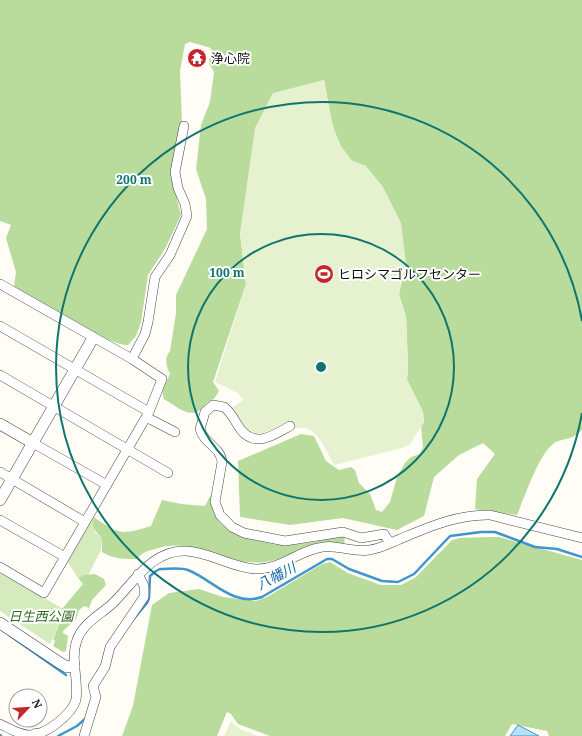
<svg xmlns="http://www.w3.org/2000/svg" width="582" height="736" viewBox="0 0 582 736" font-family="'Noto Serif','Noto Sans JP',serif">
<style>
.green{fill:#d5ebbd}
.forest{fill:#b9dc9c}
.pitch{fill:#e6f2cf}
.water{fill:#b9e0f7;stroke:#3f96cf}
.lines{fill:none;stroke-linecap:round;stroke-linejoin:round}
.stream{stroke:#3f96cf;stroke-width:2.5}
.minor-casing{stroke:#444;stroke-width:10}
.tertiary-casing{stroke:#444;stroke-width:12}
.minor{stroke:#fff;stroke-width:9}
.tertiary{stroke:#fff;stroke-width:11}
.ring{fill:none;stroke:#0f766e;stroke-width:2}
.labels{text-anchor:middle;stroke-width:4;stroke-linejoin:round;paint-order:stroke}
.poi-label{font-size:13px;fill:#111;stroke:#fff;text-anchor:start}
.park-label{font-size:13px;font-style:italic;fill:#2f6b1f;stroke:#fff}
.water-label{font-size:14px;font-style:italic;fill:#1768a6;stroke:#fff}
.centre{fill:#0f766e;stroke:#fff;stroke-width:2}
.ring-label{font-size:12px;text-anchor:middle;font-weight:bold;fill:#0f766e;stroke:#fff;stroke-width:4;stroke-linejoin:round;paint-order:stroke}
</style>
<rect width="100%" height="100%" fill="#fffdf5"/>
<path class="green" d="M92 518 95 532 102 539 101 550 88 575 78 578 67 561Z
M0 572 65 610 50 644 0 611Z"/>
<path class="forest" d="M0 0H582V430C571 442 560 437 552 445 538 457 525 496 517 515L475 509 477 479 495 454 483 443 459 455 434 477 424 516 397 530 343 518 290 525 240 517 238 461 301 434 314 436 326 461 339 470 351 467 355 470 359 483 370 494 376 510 382 512 390 502 397 477 405 463 411 457 420 454 423 447 421 426 424 422 423 412 407 380 408 367 406 317 399 294 406 263 366 166C362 164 355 163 351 160 332 144 329 103 324 80L240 233 246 284 216 373 213 382 219 391 214 399C207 401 205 406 200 410 189 419 173 404 164 399L162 391 170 374C166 366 164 358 170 351L176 313V295L207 229 206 199 196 169 201 125 210 102 214 72 209 64 211 48 190 42 185 44 180 71 182 122 171 176 181 215 165 249 148 275 141 322 136 336 128 345C108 346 36 299 14 287L16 272 6 238 11 225 0 221Z
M210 496H212C208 525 236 536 260 541 268 543 276 545 284 545 304 545 325 539 345 536L344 544C334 543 324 541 314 544 297 549 283 560 265 562 227 567 194 535 155 549 147 551 141 553 137 559 125 559 112 559 102 552V539C96 531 90 527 94 517 119 535 122 535 151 526L162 500 181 504 205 506Z
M488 537H499L582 560V736H549L547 731 512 724 505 736H270L238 724 231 714 227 712 217 736H122L133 706 152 605 169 593 199 589 223 597 256 601 267 597 322 564 330 562 348 573 381 585H401L416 577 452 540 460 538Z
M95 574 104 579 106 585 92 600 89 608 84 606 79 610 76 619 63 631V633L68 636 66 651 63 652 53 646 55 641 53 639 65 610 62 609 83 584 78 578 84 575Z"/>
<path class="pitch" d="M324 80 333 127 341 146 352 161 366 166 383 187 401 223 406 263 399 294 406 317 408 367 407 380 423 412 424 422 410 444 402 448 334 465C325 449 314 417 290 431V421C256 437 253 442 231 408L244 400 238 393 215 382 246 284 240 233 255 128 273 93Z
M231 721 238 728 258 736H224Z"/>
<path class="water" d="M518 725 539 736H510Z"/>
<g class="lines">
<path class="stream" d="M132 621 147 603 149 598 150 576 156 571 160 569C169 569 180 567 188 570 213 580 233 607 262 597L327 559H332L349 569 382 581 398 582 414 574 450 536 481 532H495L535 547 557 549 582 557
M9 635 66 675
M0 735 1 736
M58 736 77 726 86 718"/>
<g class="minor-casing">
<path id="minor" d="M0 284 132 359 162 379 149 412 44 593 0 567
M0 326 149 412
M132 359 145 334 148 322 155 277 170 255 187 216 185 204 178 188 175 172 184 126
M0 375 168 473
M146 417 175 432
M290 426C274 435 256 448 241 430 235 422 232 413 224 407L213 405 205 412 200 429C203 443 221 447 222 462L215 502 220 515 232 527 244 533 285 541 343 532 361 538 384 534 390 543
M33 443 107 485
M0 472 85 522
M0 520 65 557
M0 724C9 728 19 735 30 735 46 735 71 715 76 700 79 680 70 659 77 640 83 623 100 615 112 604 133 584 152 549 186 551 210 552 232 568 256 569 278 570 298 552 318 548 335 543 352 553 369 550 380 549 390 543 400 539 429 527 458 514 490 515L582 538
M84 736 96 697 93 686 105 667 110 647 144 597V586L138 574"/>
</g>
<g class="tertiary-casing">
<path id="tertiary" d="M0 424 33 443
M0 500 93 338
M0 623 60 663 67 667 74 666
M36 734 37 736"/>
</g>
<use href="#minor" class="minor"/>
<use href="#tertiary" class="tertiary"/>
</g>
<g class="ring">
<circle cx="321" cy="367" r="133"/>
<path d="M582 413A265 265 0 1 1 582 321"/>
</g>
<defs>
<g id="temple-disc" transform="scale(1)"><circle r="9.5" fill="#c4262e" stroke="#fff"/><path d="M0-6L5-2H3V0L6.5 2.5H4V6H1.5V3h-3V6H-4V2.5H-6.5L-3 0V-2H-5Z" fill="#fff"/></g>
<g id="stadium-disc" transform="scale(1)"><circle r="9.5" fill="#c4262e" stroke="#fff"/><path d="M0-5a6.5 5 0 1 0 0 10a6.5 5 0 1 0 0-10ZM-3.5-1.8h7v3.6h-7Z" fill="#fff"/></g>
</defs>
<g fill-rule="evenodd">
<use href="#temple-disc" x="197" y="58"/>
<use href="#stadium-disc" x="324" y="274"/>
</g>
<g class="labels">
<g class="poi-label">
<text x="211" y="63">浄心院</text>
<text x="338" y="279">ヒロシマゴルフセンター</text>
</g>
<g class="park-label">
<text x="41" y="621">日生西公園</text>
</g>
<g class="water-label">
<text transform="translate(276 576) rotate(-28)" y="5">八幡川</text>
</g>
</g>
<circle cx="321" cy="367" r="6" class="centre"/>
<g class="ring-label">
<text x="134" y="184">200 m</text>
<text x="227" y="277">100 m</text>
</g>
<g transform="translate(28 708) rotate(65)"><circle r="19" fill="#ffffff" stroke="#a0a0a0"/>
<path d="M0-3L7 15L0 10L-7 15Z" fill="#c4262e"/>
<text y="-6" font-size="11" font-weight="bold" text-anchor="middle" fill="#111111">N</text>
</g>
</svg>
